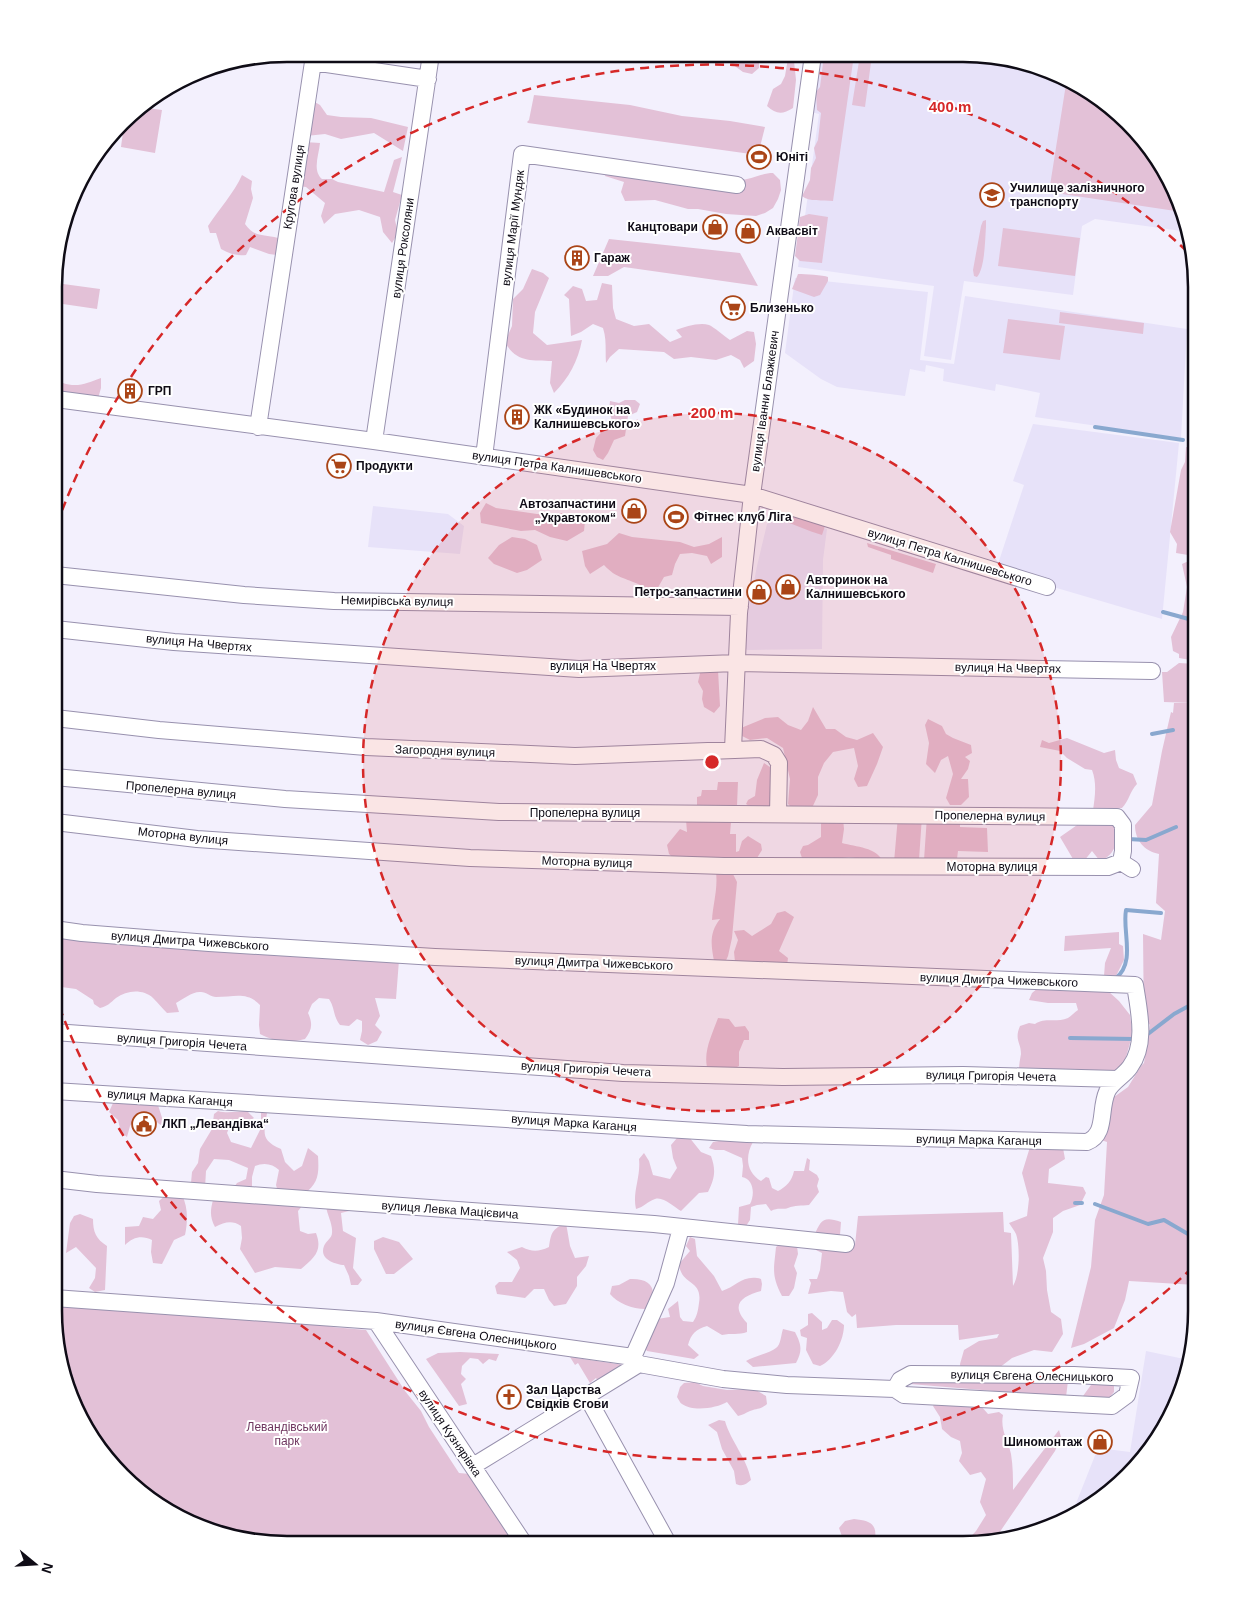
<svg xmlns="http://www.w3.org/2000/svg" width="1250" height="1599" viewBox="0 0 1250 1599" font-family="Helvetica,sans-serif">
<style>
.built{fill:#e7e2f9}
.green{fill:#e3c1d7}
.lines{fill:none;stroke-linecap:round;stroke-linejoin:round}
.stream{stroke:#89a8cf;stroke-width:4}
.minor-casing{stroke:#9891ae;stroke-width:18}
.minor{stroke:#fff;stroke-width:16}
.ring{fill:none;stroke:#d62828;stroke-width:2.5;stroke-dasharray:9 6}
.labels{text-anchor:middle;stroke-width:4;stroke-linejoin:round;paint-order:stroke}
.poi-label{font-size:12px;font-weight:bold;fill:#0f0c16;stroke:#fff;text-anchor:start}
.street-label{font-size:12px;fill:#0f0c16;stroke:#fff}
.park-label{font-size:12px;fill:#6f365f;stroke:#fff}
.rim{fill:none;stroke:#0f0c16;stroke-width:2.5}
.centre{fill:#d62828;stroke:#fff;stroke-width:2.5}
.ring-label{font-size:15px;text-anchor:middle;font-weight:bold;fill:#d62828;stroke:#fff;stroke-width:4;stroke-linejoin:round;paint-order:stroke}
</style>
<rect width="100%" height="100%" fill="#f3f0fd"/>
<path class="built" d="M819 55 993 56 1093 93 1165 171 1189 232 1095 219 1082 226 1073 295 964 281 951 360 924 356 934 286 798 267 819 114 811 112Z
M795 278 928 292 920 360 954 364 965 296 1187 329 1181 438 1035 417 1040 393 996 384 995 391 943 381 944 369 926 365 925 372 910 369 905 396 837 387 821 379 785 353Z
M1033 424 1179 443 1162 619 996 570 1024 485 1013 481Z
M373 506 448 514 464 526 460 554 368 547Z
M786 515 827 529 823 560 822 649 747 650 742 644 757 566 767 524 777 517Z
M1146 1351 1189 1360 1184 1386 1157 1441 1079 1514 1071 1516 1098 1448 1130 1452Z"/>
<path class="green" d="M705 55H756L759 58V68L752 74 743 72 728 61Z
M824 55H854L833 201C823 200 809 202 802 196L810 180 811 168 816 158 814 148 818 140 821 113 817 110 816 92 820 87Z
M860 55H872L865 107 852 105Z
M788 58 794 61 796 80 793 108C782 115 776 114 767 106L773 89 781 84 785 76Z
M1066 84 1093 93 1165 171 1182 212 1049 192Z
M534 95 630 105 682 116 730 121 765 127 758 155 528 123 527 122 529 120Z
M313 101 320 105 327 115 341 117 371 118 408 127 403 151 374 133 341 139 325 134 306 136Z
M141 107 162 110 155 153 121 147C124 128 123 118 141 107Z
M305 142 320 143C319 155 312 170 322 179H332L338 182 384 192 394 160 402 157 393 192 402 195 395 220 398 233 392 243 383 232 380 217 359 210 335 214 324 224 321 216 325 203 306 187 298 186Z
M607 169 675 185 736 180C749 181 760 173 773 173L780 180 781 190 778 199 773 208 765 213 756 216 726 214 698 209H688L655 200 625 201 621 192 624 182 605 176Z
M242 175 252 181 251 189 253 198 245 224C255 238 263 234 278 238L280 245 277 255 269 254 250 247 246 255C237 256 230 254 221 249L216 233H210L208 226C219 209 234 193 242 175Z
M809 214 828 217 822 263 800 261 795 256 800 217Z
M986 220V227C985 240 985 268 977 277L974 276 973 270 981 226 983 221Z
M1003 228 1080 238 1075 276 998 266Z
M609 239 740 253 758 286 624 267 608 276H593Z
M532 269 543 273 549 278 535 312 533 333 547 345 582 340C578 361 569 378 554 393L550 383 552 361C532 360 516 363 505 342L512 326 513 299 523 289Z
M798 274C805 274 823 275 828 277V281L820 295 814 297 792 289Z
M56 283 100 289 97 309 56 303Z
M602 283 612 285 613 308 616 319 634 326 649 324 670 342 682 337 676 330C685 327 699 322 709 325 714 327 724 336 730 340L747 331 754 332 756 344 754 361 744 368 740 360 731 355 716 360 691 357 674 359 664 352 619 349 610 357 606 363C605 351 607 340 603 328L593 324 581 332 571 336 569 299 564 295 573 286 582 289 586 301 597 300Z
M1060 312 1144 323 1143 334 1059 323Z
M1008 319 1065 326 1060 360 1003 353Z
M62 367 63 383C77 388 88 383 101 378V388L97 402 56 396V368Z
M625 400H635L640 404 637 412 628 416 625 436 614 440 608 453 603 460 597 457 593 450 596 438 612 421 609 410 610 401 619 403Z
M1186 447 1196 449V661L1179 658V654L1173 651 1171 637 1183 612 1187 587 1182 564 1191 560 1193 546 1189 550 1188 555 1176 553 1177 544 1170 532 1181 470 1185 462Z
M486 503 496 508 537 514 562 513 585 521 584 531 567 541 550 537 535 530 521 531 481 523 480 513Z
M789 510 825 526 822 535C808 531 796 525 783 521L784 516Z
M619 533 632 537 680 542 694 547 709 544 722 537V557L711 564 707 556 692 553 680 554 675 564 672 575 664 577 652 598 643 595 640 585C624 577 617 579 604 565L590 574 585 566 582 551 607 544Z
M512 537 525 539 537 545 542 560 527 570 517 573 494 564 488 558 499 545Z
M867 543 936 564 933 573 891 559V555L868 547Z
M1179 663 1196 664V1285L1129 1281 1125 1300 1114 1328 1084 1344 1071 1348 1091 1267 1095 1220 1104 1195 1107 1142 1101 1140 1114 1097 1128 1087 1141 1066 1144 1063 1150 1024 1144 1028 1143 934 1161 940 1165 911 1156 903 1159 854C1144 851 1135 840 1135 825L1152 805 1162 751 1171 712 1173 713 1174 703H1193L1164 702 1162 672H1167Z
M701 669 718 670 720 706 714 713 704 707 702 699 703 691 698 682Z
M813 707 826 729H835L846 737 857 740 873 733 883 747 877 764 867 786 858 787 854 779 858 766 854 748 833 752 824 763 818 777V795L812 808 795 811 788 804 790 779 783 748 767 738 750 740 742 736 741 728 765 718 778 717 788 725 801 730 808 721Z
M928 719 942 726 946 734 953 738 971 745 972 753 965 757 970 761 968 769 961 779H968L969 797 961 805H950L946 798 953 774 948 756 941 760 935 773 926 764 929 743 925 725Z
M1067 738 1104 753 1115 750 1116 760 1119 768 1133 774 1137 784C1130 791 1129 801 1122 808L1093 810C1095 797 1097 783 1092 770L1085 769 1067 758 1060 751 1040 747 1042 740 1049 743Z
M764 763C781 773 778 784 780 801 769 807 758 813 746 804L748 800 755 796 757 780Z
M718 782H738L737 806 697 807V797L701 796 702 790H717Z
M823 815 843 818 844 829 842 843C856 847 877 847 883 862L849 857 830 860 802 858 800 852 803 846 808 845 821 837V824Z
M898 816H922L919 860 894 862Z
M927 816 960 817V827L987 828 988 852 958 851 957 859 924 860Z
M1083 816 1119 826C1116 842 1117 854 1100 861L1092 851 1084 861 1073 859 1060 837 1080 823Z
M686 820 731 822 730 834H736V852L739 851 742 841 748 836 761 844 762 850 757 858 736 857 735 861 676 860 669 854 667 845 680 829 687 832Z
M731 870 737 882 732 938 728 956 724 965 714 961C711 945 709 933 720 919L712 920C713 904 718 889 716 872Z
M785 911 794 917 779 951 788 958 787 966 735 962 734 952 738 940 734 931 744 930 752 936 771 924 777 913Z
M54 928 399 960 396 999 375 998 380 1016 375 1025 382 1032 377 1041 368 1045 360 1040 362 1031V1021L357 1019 349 1026 340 1025C333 1016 335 1008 329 999L319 998 312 1004 308 1013C313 1024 312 1030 305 1039 289 1043 275 1042 260 1034L259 1025 260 1005C247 991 234 997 216 997 211 997 206 992 201 992 193 991 183 999 176 1003L179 1012 167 1013C162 1008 158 1003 153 998 143 989 127 990 116 998 110 1003 108 1006 100 1008L94 1004 93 1000 76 989 54 986Z
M1119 932V944L1123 946 1124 960 1116 976H1104L1105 963 1111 948 1064 951 1065 936Z
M1038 988 1108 991 1119 1001 1130 1015 1132 1030 1130 1043 1126 1057 1120 1069 1111 1074 1057 1069 1039 1075 1019 1070C1019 1065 1020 1059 1021 1054 1021 1042 1014 1040 1020 1026L1029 1023 1035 1024C1045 1017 1056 1023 1068 1018 1071 1016 1075 1012 1078 1010L1076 1003H1048L1029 1000 1032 993Z
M718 1018 729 1019 735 1027 745 1026 749 1032V1040H744L739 1052V1066L729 1071 709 1073C701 1055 712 1035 718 1018Z
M157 1102 165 1127C151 1121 157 1114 138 1115L130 1126 127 1137 121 1132 118 1120 109 1112 113 1103Z
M218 1111C228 1114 237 1111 247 1111L254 1118 247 1122 231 1123 227 1133 231 1142 251 1148 261 1128V1113H267C264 1133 260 1140 281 1149L285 1162 294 1171 302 1166 308 1148 318 1156C319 1173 319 1183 304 1194L278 1192 276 1185 279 1170C273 1164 264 1162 255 1166L252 1177V1190L234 1187 237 1183 246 1179 248 1168 229 1160 214 1159 206 1171 205 1188 191 1183 192 1172 198 1163 200 1149 212 1129 214 1114Z
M689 1137 701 1152 711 1156C716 1170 715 1178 708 1192L699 1193 681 1211C674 1207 663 1196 655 1199 648 1201 644 1207 636 1209 632 1192 641 1177 639 1159L644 1153 649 1161 653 1175 670 1179 677 1168 673 1158 671 1145 677 1138Z
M725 1140 753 1142C745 1156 746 1172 761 1181L766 1177 769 1178 772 1188 778 1191C786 1187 792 1181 794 1171H804L807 1158 810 1160 809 1170 817 1175 819 1179 817 1186 819 1192 809 1205C801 1206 795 1205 788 1208 782 1210 778 1207 771 1211L766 1204 757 1205 751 1207 750 1220 744 1229 738 1225 739 1207 750 1204C755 1195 754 1179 742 1177L743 1166 742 1158 724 1150H715L709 1148 713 1142Z
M1030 1147 1063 1148 1065 1159 1049 1169 1048 1183 1083 1187 1086 1193 1080 1205 1063 1211 1053 1218V1232L1043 1258 1046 1271 1047 1290 1051 1312 1061 1319 1063 1334 1052 1352 1034 1350 1012 1358 999 1368 961 1372 960 1364 964 1350 979 1341 997 1338 999 1334 959 1340 958 1325H896L857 1328 856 1314 852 1317 847 1312 843 1292 831 1291 808 1294 811 1283 809 1279H817L820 1270 822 1253 816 1250 818 1245 814 1236C821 1220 823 1216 841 1222L840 1235 855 1245 858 1216 1003 1212 1004 1232 1011 1233 1013 1286C1020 1275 1020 1245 1016 1234 1014 1230 1011 1226 1009 1223L1027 1216 1029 1199 1022 1173Z
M167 1194 182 1195C188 1207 188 1221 185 1235L174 1240 162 1264 153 1263 151 1252 152 1240C142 1235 133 1237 125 1245V1227L139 1226 143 1217 153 1219 161 1210 159 1201Z
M213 1200 303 1205 298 1211 300 1231 308 1234 316 1233C323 1251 314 1258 301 1269L275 1267 255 1273 240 1249 242 1238 241 1226C232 1220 225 1222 215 1227 210 1218 210 1211 213 1200Z
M326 1206 357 1209 341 1213 343 1231 356 1238 353 1268 362 1280 358 1285H351L349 1276 344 1265C334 1264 319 1259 324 1246 326 1241 332 1238 332 1233 333 1224 327 1215 326 1206Z
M80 1214 93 1219C93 1232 96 1239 107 1246L105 1290 95 1292 89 1288 95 1278 96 1268 76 1247 66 1253 70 1223 74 1216Z
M566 1223 570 1246 575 1258 589 1256 586 1266 577 1277V1286L566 1304 554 1306 549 1300 544 1289H534L525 1298 497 1294 495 1286 499 1282H512L520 1268 517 1260 507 1252 522 1247C532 1252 538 1252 549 1247 551 1233 552 1229 566 1223Z
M383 1237 399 1242 413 1259 394 1274H386L374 1249V1241Z
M690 1237 695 1239 697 1256 714 1276 722 1291C736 1287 743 1274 761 1279L762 1284 761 1291C743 1296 729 1304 747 1323V1332C739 1335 731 1333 722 1335L707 1326C696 1329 691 1334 688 1345L699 1355 694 1359 647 1351 644 1347 657 1319 670 1317 668 1309 678 1301 680 1317 683 1321 693 1322C697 1316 698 1311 699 1303 703 1279 681 1286 679 1264L690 1251 686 1246Z
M782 1243 797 1246 798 1254 794 1266 797 1273 794 1288 789 1296H782C771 1275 774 1269 776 1247Z
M630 1279C651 1278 659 1289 648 1309 635 1310 618 1304 610 1294L612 1286 619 1285Z
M54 1304 243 1320 313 1321 332 1327 366 1330 405 1391 421 1411 429 1427 459 1473 470 1474 515 1545H272L213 1533 158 1506 85 1428 62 1372Z
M812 1313 822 1322V1330L827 1328 832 1320H837L844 1325C844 1340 834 1360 820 1366L813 1364 806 1350 807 1338 801 1336 800 1330 808 1325V1314Z
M783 1329 795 1332C801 1344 803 1350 796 1363L753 1367 746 1361C754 1356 770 1353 776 1348 781 1345 781 1334 783 1329Z
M460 1352 499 1354 496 1361 489 1359 483 1364 478 1359 470 1358 462 1366 461 1374 466 1379 461 1384 467 1404 459 1406 426 1359 438 1353Z
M570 1357 624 1365 598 1381 596 1378 590 1383 578 1363 575 1365Z
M910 1377 1068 1381 1066 1397 910 1384Z
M695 1382 703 1386 727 1390 754 1389 766 1396 767 1404C760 1410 758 1408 750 1411 745 1413 743 1415 738 1416L727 1402C717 1408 693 1412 682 1404 680 1403 679 1400 677 1397L680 1387 684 1383Z
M1110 1382 1114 1384V1392L1108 1399 1091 1402 1083 1396 1091 1385Z
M938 1398 981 1406 988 1414 999 1412 1003 1415C1000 1430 1008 1440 1011 1454 1013 1466 1013 1478 1013 1490L1059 1430 1061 1437 1055 1451 995 1539 978 1545H963L976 1531 986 1515 980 1502 986 1479 981 1472 970 1475 959 1461 962 1453 960 1441 951 1437 942 1429 940 1417 933 1406Z
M719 1420 725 1421C731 1442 747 1458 751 1480 746 1484 743 1487 736 1484L734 1471 722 1449 717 1432 708 1425Z
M854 1519C874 1521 878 1526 874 1545H845L839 1528 845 1521Z"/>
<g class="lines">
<path class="stream" d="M1095 427 1183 440
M1163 612 1196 621
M1152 734 1173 730
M1128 839 1146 840 1176 827
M1189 914 1196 915
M1116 978C1136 962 1122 931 1126 910L1161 913
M1144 1037 1174 1014 1196 1002
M1070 1038 1134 1039
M1075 1203H1082
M1095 1204 1148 1224 1164 1220 1188 1234 1196 1223"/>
<g class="minor-casing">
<path id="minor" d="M56 399 374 441 752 495 1047 587
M258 427 313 62 428 79
M374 441 431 54
M484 457 522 154 737 185
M55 575 244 595 334 601 740 607
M55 629 174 642 579 669 736 663 1152 671
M55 718 159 730 366 747 575 756 761 749 774 755 779 763 778 814
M733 749 739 613 752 495 813 55
M55 777 285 799 499 812 1117 817 1123 825V851L1121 862 1132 869
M55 822 197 839 470 858 724 866 1108 867 1121 862
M54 1032 623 1073 783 1077 963 1075 1118 1079
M54 1091 747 1134 1087 1142C1107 1134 1099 1110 1107 1092 1111 1082 1124 1076 1130 1067 1147 1044 1139 1011 1135 985L435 957 209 943 82 933 54 929
M54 1179 97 1184 654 1224 846 1244
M54 1298 376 1321 633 1357 639 1364 723 1379 787 1385 895 1389 904 1395 1112 1406 1127 1395 1131 1378 1074 1375 911 1374 900 1380 895 1389
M376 1321 525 1545
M633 1357 666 1283 681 1228
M586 1395 669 1545
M473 1466 639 1364"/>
</g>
<use href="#minor" class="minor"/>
</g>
<circle cx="712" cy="762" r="349" fill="#d62828" fill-opacity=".12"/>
<g class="ring">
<circle cx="712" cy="762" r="349"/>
<path d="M1192 1268A697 697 0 0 1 55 995M57 524A697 697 0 0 1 1192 256"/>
</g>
<defs>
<g id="stadium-ring" transform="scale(1.25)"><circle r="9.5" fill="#fff" stroke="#aa4517" stroke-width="1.5"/><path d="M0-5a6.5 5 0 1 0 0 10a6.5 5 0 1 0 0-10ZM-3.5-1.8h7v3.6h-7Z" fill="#aa4517"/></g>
<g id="university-ring" transform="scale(1.25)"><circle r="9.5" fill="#fff" stroke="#aa4517" stroke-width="1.5"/><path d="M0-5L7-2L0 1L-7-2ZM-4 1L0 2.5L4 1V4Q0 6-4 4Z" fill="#aa4517"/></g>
<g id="shop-ring" transform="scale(1.25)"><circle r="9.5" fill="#fff" stroke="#aa4517" stroke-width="1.5"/><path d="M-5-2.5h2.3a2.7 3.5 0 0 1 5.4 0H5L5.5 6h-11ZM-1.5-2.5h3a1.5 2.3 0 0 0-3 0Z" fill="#aa4517"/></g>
<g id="building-ring" transform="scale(1.25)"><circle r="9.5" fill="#fff" stroke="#aa4517" stroke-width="1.5"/><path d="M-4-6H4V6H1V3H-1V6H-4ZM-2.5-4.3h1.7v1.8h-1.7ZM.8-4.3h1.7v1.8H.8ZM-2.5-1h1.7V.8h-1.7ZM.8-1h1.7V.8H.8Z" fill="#aa4517"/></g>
<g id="supermarket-ring" transform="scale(1.25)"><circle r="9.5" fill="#fff" stroke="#aa4517" stroke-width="1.5"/><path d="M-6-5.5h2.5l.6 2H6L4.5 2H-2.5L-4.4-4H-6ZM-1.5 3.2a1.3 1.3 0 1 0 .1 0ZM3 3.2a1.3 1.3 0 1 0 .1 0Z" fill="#aa4517"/></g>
<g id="civic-ring" transform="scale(1.25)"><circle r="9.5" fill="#fff" stroke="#aa4517" stroke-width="1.5"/><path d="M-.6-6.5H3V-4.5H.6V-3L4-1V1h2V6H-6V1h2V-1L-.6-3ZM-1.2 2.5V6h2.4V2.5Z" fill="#aa4517"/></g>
<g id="church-ring" transform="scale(1.25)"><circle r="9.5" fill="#fff" stroke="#aa4517" stroke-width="1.5"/><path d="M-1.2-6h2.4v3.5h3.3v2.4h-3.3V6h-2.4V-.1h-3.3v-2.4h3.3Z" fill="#aa4517"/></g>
</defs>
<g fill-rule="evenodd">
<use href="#stadium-ring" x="759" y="157"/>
<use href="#university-ring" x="992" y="195"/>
<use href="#shop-ring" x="715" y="227"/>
<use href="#shop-ring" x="748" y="231"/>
<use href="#building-ring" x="577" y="258"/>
<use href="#supermarket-ring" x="733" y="308"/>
<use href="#building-ring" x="130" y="391"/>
<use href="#building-ring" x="517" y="417"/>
<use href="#supermarket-ring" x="339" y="466"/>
<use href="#shop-ring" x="634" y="511"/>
<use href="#stadium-ring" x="676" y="517"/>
<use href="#shop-ring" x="788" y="587"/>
<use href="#shop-ring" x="759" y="592"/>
<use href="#civic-ring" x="144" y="1124"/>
<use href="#church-ring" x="509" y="1397"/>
<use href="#shop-ring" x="1100" y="1442"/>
</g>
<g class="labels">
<g class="poi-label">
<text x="776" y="161">Юніті</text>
<text x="1010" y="192">Училище залізничного<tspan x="1010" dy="14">транспорту</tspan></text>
<text x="698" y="231" text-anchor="end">Канцтовари</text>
<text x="766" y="235">Аквасвіт</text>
<text x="594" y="262">Гараж</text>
<text x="750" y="312">Близенько</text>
<text x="148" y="395">ГРП</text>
<text x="534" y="414">ЖК «Будинок на<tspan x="534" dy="14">Калнишевського»</tspan></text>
<text x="356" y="470">Продукти</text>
<text x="616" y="508" text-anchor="end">Автозапчастини<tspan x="616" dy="14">„Укравтоком“</tspan></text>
<text x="694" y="521">Фітнес клуб Ліга</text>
<text x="806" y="584">Авторинок на<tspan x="806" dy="14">Калнишевського</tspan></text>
<text x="742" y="596" text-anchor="end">Петро-запчастини</text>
<text x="162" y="1128">ЛКП „Левандівка“</text>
<text x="526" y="1394">Зал Царства<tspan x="526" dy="14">Свідків Єгови</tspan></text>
<text x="1082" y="1446" text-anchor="end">Шиномонтаж</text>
</g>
<g class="street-label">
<text transform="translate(294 187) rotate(-81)" y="4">Кругова вулиця</text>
<text transform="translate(513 228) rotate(-83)" y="4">вулиця Марії Мундяк</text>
<text transform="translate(403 248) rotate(-82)" y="4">вулиця Роксоляни</text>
<text transform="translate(765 401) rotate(-82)" y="4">вулиця Іванни Блажкевич</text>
<text transform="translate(557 467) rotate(8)" y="4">вулиця Петра Калнишевського</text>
<text transform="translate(950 557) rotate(17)" y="4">вулиця Петра Калнишевського</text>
<text transform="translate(397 601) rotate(1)" y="4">Немирівська вулиця</text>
<text transform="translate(199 643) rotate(5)" y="4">вулиця На Чвертях</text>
<text x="603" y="670">вулиця На Чвертях</text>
<text transform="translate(1008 668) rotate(1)" y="4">вулиця На Чвертях</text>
<text transform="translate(445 751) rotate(2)" y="4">Загородня вулиця</text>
<text transform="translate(181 790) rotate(5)" y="4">Пропелерна вулиця</text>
<text x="585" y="817">Пропелерна вулиця</text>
<text transform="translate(990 816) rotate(1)" y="4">Пропелерна вулиця</text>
<text transform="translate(183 836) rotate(6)" y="4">Моторна вулиця</text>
<text transform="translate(587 862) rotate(2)" y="4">Моторна вулиця</text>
<text x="992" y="871">Моторна вулиця</text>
<text transform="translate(190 941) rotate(4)" y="4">вулиця Дмитра Чижевського</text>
<text transform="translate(594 963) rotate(2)" y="4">вулиця Дмитра Чижевського</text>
<text transform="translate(999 980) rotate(2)" y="4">вулиця Дмитра Чижевського</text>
<text transform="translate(182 1042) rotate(4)" y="4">вулиця Григорія Чечета</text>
<text transform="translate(586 1069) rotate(3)" y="4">вулиця Григорія Чечета</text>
<text transform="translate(991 1076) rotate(1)" y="4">вулиця Григорія Чечета</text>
<text transform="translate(170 1098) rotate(4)" y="4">вулиця Марка Каганця</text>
<text transform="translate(574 1123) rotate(4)" y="4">вулиця Марка Каганця</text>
<text transform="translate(979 1140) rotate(1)" y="4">вулиця Марка Каганця</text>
<text transform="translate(450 1210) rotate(4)" y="4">вулиця Левка Мацієвича</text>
<text transform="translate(476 1335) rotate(8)" y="4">вулиця Євгена Олесницького</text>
<text transform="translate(1032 1376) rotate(1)" y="4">вулиця Євгена Олесницького</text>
<text transform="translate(450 1433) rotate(56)" y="4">вулиця Кузнярівка</text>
</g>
<g class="park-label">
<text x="287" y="1431">Левандівський<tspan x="287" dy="14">парк</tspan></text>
</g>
</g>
<path d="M0 0H1250V1599H0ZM287 62H963A225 225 0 0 1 1188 287V1311A225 225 0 0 1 963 1536H287A225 225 0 0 1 62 1311V287A225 225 0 0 1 287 62Z" fill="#fff" fill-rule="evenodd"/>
<path class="rim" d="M287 62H963A225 225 0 0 1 1188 287V1311A225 225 0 0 1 963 1536H287A225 225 0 0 1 62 1311V287A225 225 0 0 1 287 62Z"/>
<circle cx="712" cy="762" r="8" class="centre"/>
<g class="ring-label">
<text x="950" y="112">400 m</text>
<text x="712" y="418">200 m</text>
</g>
<g transform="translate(35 1564) rotate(108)" stroke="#ffffff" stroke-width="4" paint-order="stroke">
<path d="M0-4L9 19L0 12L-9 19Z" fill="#0f0c16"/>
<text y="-8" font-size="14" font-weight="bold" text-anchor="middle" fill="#0f0c16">N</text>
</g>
</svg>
